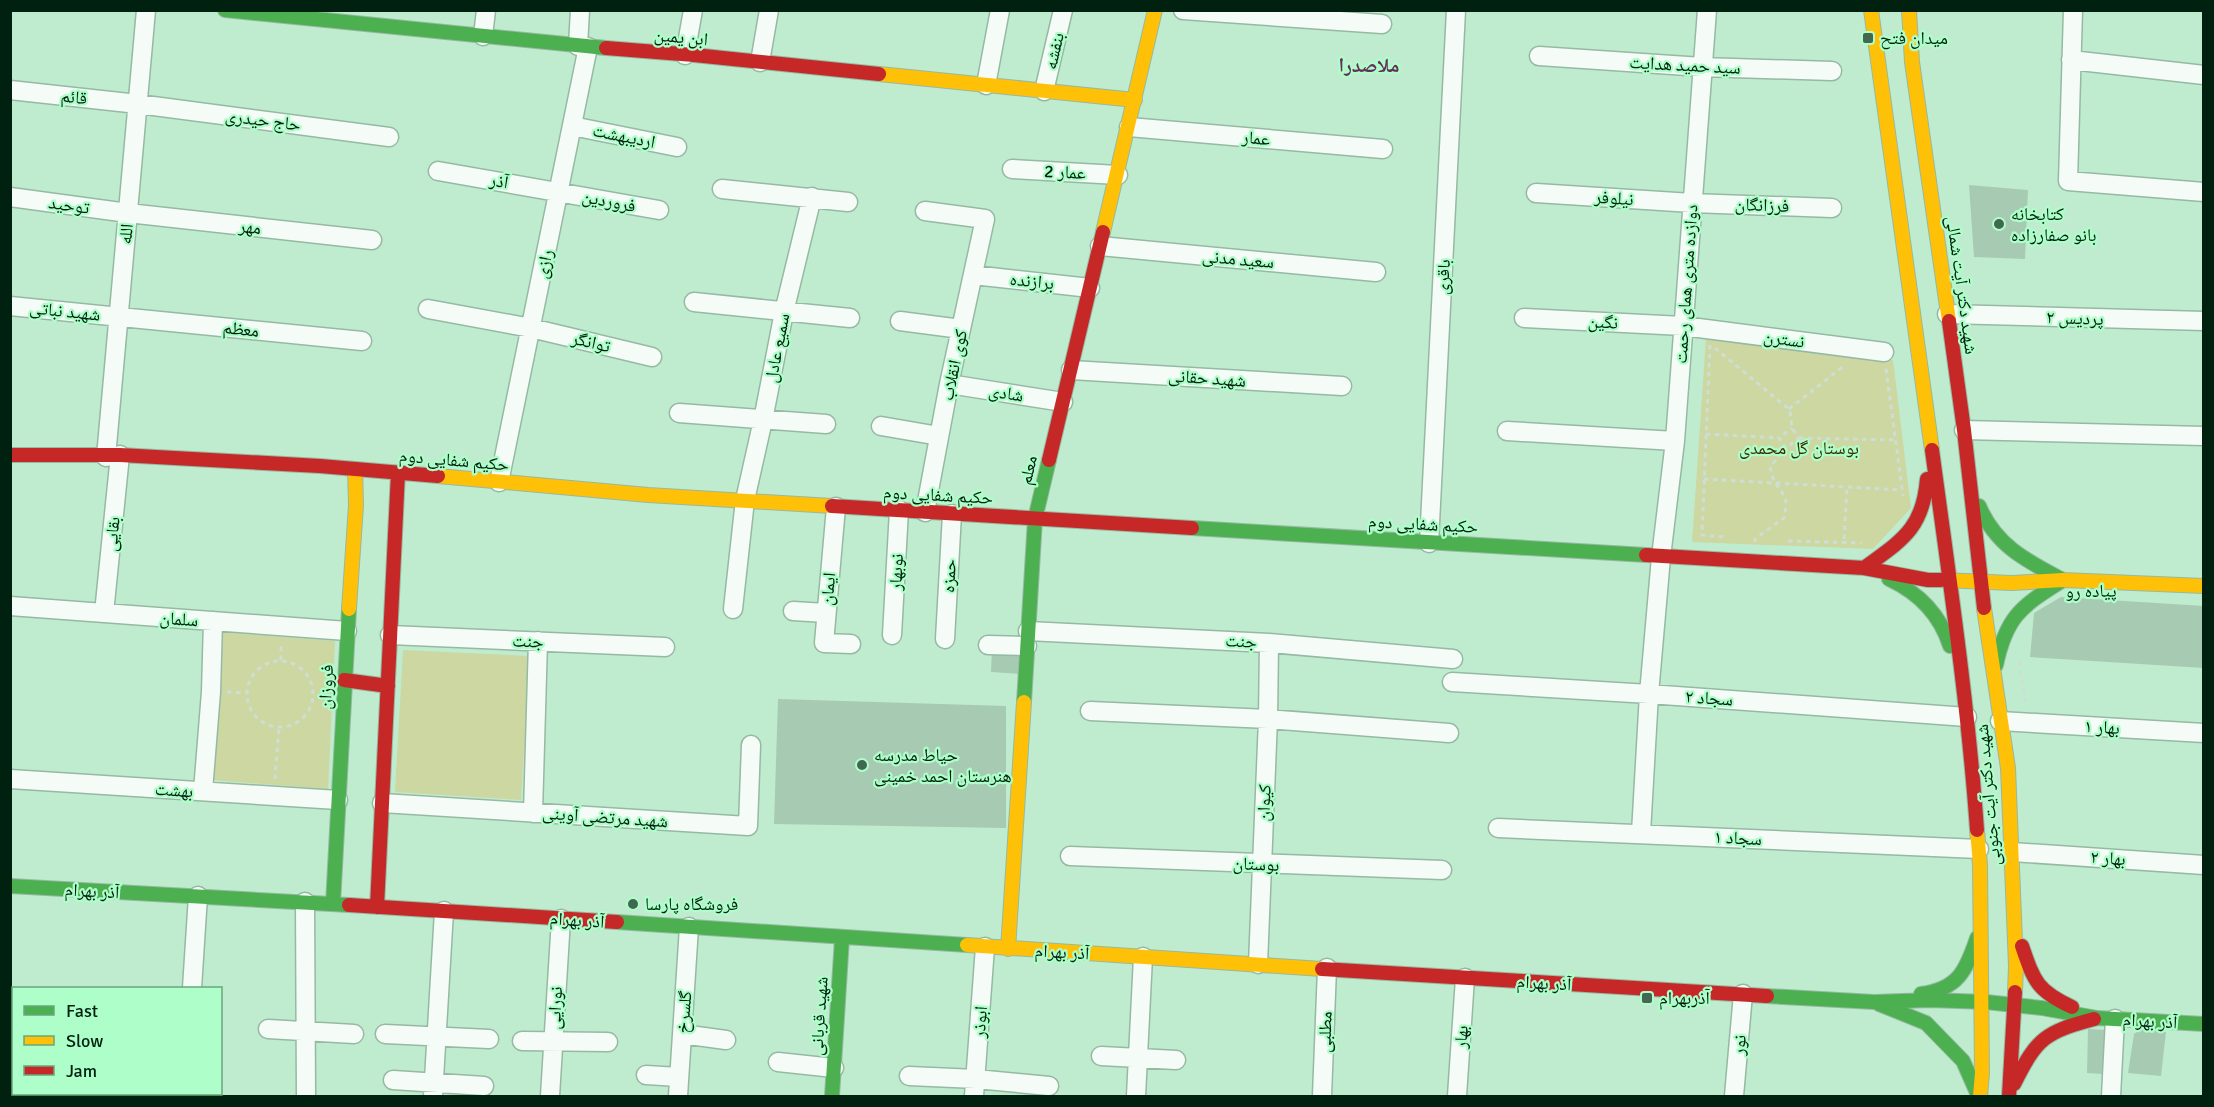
<svg xmlns="http://www.w3.org/2000/svg" width="2214" height="1107" viewBox="0 0 2214 1107" font-family="Signika,'Noto Naskh Arabic',sans-serif">
<style>
.green{fill:#cdd7a2}
.building{fill:#a7cab3}
.lines{fill:none;stroke-linecap:round;stroke-linejoin:round}
.street-casing{stroke:#96b9a3;stroke-width:21}
.fast-casing{stroke:#96b9a3;stroke-width:16}
.slow-casing{stroke:#96b9a3;stroke-width:16}
.jam-casing{stroke:#96b9a3;stroke-width:16}
.path{stroke:#ceded4;stroke-width:3;stroke-dasharray:4.5 4.5;stroke-linecap:butt}
.street{stroke:#f5fcf8;stroke-width:18}
.fast{stroke:#4caf50;stroke-width:14}
.slow{stroke:#ffc107;stroke-width:14}
.jam{stroke:#c62828;stroke-width:14}
.poi-dot{fill:#436852;stroke:#adfec8;stroke-width:2}
.labels{text-anchor:middle;stroke-width:4.5;stroke-linejoin:round;paint-order:stroke}
.street-label{font-size:18px;fill:#00210f;stroke:#adfec8}
.poi-label{font-size:18px;fill:#00210f;stroke:#adfec8;text-anchor:start}
.park-label{font-size:18px;fill:#392e00;stroke:#adfec8}
.neighbourhood-label{font-size:20px;font-weight:bold;fill:#662f5b;stroke:#adfec8}
</style>
<rect width="100%" height="100%" fill="#bfecce"/>
<path class="green" d="M1706 338 1893 360 1911 508 1873 549 1692 542Z
M220 632 335 641 328 789 211 780Z
M403 650 530 656 521 800 395 792Z"/>
<path class="building" d="M1969 185 2028 190 2025 259 1974 257Z
M2061 597 2204 606V668L2030 657 2034 613Z
M992 649 1022 651 1020 674 991 672Z
M778 699 1006 706V828L774 824Z
M2142 1028 2166 1032 2161 1076 2128 1073 2134 1034Z
M2088 1029 2108 1030 2103 1074 2087 1073Z"/>
<g class="lines">
<g class="street-casing">
<path id="street" d="M1183 10 1382 24
M2073 10 2068 181 2204 192
M483 36 486 10
M578 46 580 10
M685 55 693 10
M1539 56 1702 67 1832 71
M2071 60 2204 75
M760 62 769 10
M986 85 1000 10
M10 90 138 104 389 137
M1044 91 1063 10
M572 126 677 147
M1129 127 1383 149
M1012 169 1118 175
M438 171 659 210
M722 189 848 202
M1536 193 1692 203 1832 208
M10 197 128 213 372 240
M925 211 985 219 949 384 925 512
M1100 246 1376 272
M973 275 1090 288
M694 302 850 318
M10 306 362 341
M428 309 531 328 652 357
M1947 314 2204 321
M1524 318 1683 326 1884 352
M900 321 961 329
M1071 370 1342 386
M949 384 1063 402
M679 413 826 424
M881 426 939 436
M1964 430 2204 436
M1507 431 1675 441
M106 457 146 10
M499 482 588 47
M836 507 824 643 851 644
M1429 543 1456 10
M10 606 347 631
M733 609 745 500 763 420 784 312 812 197
M793 611 826 613
M104 613 120 455
M1028 631 1269 643 1453 659
M390 635 665 647
M892 635 899 510
M945 639 952 514
M988 645 1027 646
M1452 682 1649 694 1967 717
M1090 711 1268 719 1449 733
M2000 721 2204 733
M10 779 338 800
M203 791 211 692 213 621
M382 803 748 826 751 745
M533 813 538 641
M1498 828 1979 849
M1641 833 1649 694 1661 557 1675 441 1707 10
M2012 852 2204 865
M1070 856 1442 870
M305 902 306 1096
M1258 964 1268 719 1269 643
M192 988 198 896
M268 1029 354 1034
M385 1034 489 1039
M682 1034 726 1040
M522 1041 608 1042
M1101 1056 1176 1060
M778 1062 834 1068
M646 1075 679 1077
M909 1076 976 1079 1049 1086
M393 1080 484 1086
M185 1096 186 1094
M433 1096 444 911
M550 1096 561 919
M678 1096 689 927
M974 1096 985 947
M1136 1096 1143 957
M1322 1096 1327 968
M1457 1096 1465 978
M1734 1096 1743 994
M2111 1096 2115 1019"/>
</g>
<g class="fast-casing">
<path id="fast" d="M225 10 606 48
M1979 506C1996 546 2027 561 2063 580
M1192 528 1646 555
M1889 579C1919 593 1940 614 1950 646
M1996 665C2006 618 2020 607 2060 582
M1024 702 1035 519 1049 460
M10 886 349 905
M333 904 349 609
M617 922 967 945
M1921 994C1958 989 1966 971 1977 938
M1767 996 1874 1002 1930 1000 1986 1002 2042 1008 2097 1018
M1879 1004 1926 1023 1963 1061 1978 1095
M2081 1020 2097 1018 2204 1024
M832 1096 842 938"/>
</g>
<g class="slow-casing">
<path id="slow" d="M1871 10 1932 450
M1909 10 1912 62 1949 321
M879 74 1135 100
M1103 232 1155 10
M438 476 648 495 832 506
M1941 580 2012 583 2063 580 2204 586
M1984 608 2008 768 2016 966 2015 992
M349 609 356 505 355 469
M1977 830 1980 865 1982 1073 1980 1096
M967 945 1322 969
M1008 949 1024 702"/>
</g>
<g class="jam-casing">
<path id="jam" d="M606 48 694 55 879 74
M1949 321 1964 430 1984 608
M1932 450C1949 576 1968 703 1977 830
M10 455H120L320 466 438 476
M1049 460 1103 232
M832 506 1192 528
M1646 555 1864 568 1928 580H1941
M1864 568C1902 540 1923 529 1927 479
M344 680 388 686
M349 905 617 922
M377 907 398 473
M2022 946C2034 981 2037 991 2072 1007
M1322 969 1767 996
M2014 1084C2037 1038 2045 1032 2094 1019
M2009 1096 2015 992"/>
</g>
<path class="path" d="M1710 345 1702 535 1725 537
M1715 348 1790 410 1792 428 1799 438 1786 448 1779 438 1792 428
M1886 369 1903 496
M1789 409 1845 365
M1706 434 1779 438
M1799 438 1895 440
M1704 479 1902 490
M1844 539 1847 488
M1788 541 1862 543
M1755 542V539L1785 517 1786 498 1774 481 1770 467 1786 448
M281 660V643
M247 694a33 33 0 1 1 66 0a33 33 0 1 1-66 0Z
M2019 662 2026 706
M227 692 246 693
M275 779 279 727"/>
<use href="#street" class="street"/>
<use href="#fast" class="fast"/>
<use href="#slow" class="slow"/>
<use href="#jam" class="jam"/>
</g>
<g class="poi-dot">
<rect x="1862" y="32" width="12" height="12" rx="3"/>
<circle cx="1999" cy="224" r="6"/>
<circle cx="862" cy="765" r="6"/>
<circle cx="633" cy="904" r="6"/>
<rect x="1641" y="992" width="12" height="12" rx="3"/>
</g>
<g class="labels">
<g class="street-label">
<text transform="translate(681 37) rotate(5)" y="6">ابن یمین</text>
<text transform="translate(1054 51) rotate(-77)" y="6">بنفشه</text>
<text transform="translate(1685 65) rotate(3)" y="6">سید حمید هدایت</text>
<text transform="translate(74 97) rotate(6)" y="6">قائم</text>
<text transform="translate(263 120) rotate(7)" y="6">حاج حیدری</text>
<text transform="translate(624 136) rotate(11)" y="6">اردیبهشت</text>
<text transform="translate(1256 138) rotate(5)" y="6">عمار</text>
<text transform="translate(1065 172) rotate(3)" y="6">عمار 2</text>
<text transform="translate(499 181) rotate(10)" y="6">آذر</text>
<text transform="translate(1614 198) rotate(4)" y="6">نیلوفر</text>
<text transform="translate(609 201) rotate(11)" y="6">فروردین</text>
<text transform="translate(69 205) rotate(8)" y="6">توحید</text>
<text transform="translate(1762 205) rotate(2)" y="6">فرزانگان</text>
<text transform="translate(250 227) rotate(6)" y="6">مهر</text>
<text transform="translate(126 234) rotate(-85)" y="6">الله</text>
<text transform="translate(1238 259) rotate(5)" y="6">سعید مدنی</text>
<text transform="translate(544 264) rotate(-78)" y="6">رازی</text>
<text transform="translate(1443 277) rotate(-87)" y="6">باقری</text>
<text transform="translate(1032 281) rotate(6)" y="6">برازنده</text>
<text transform="translate(1686 284) rotate(-86)" y="6">دوازده متری همای رحمت</text>
<text transform="translate(1962 285) rotate(82)" y="6">شهید دکتر آیت شمالی</text>
<text transform="translate(65 311) rotate(6)" y="6">شهید نباتی</text>
<text transform="translate(2075 318) rotate(2)" y="6">پردیس ۲</text>
<text transform="translate(1603 322) rotate(3)" y="6">نگین</text>
<text transform="translate(241 329) rotate(6)" y="6">معظم</text>
<text transform="translate(1784 339) rotate(8)" y="6">نسترن</text>
<text transform="translate(591 342) rotate(13)" y="6">توانگر</text>
<text transform="translate(777 348) rotate(-79)" y="6">سمیع عادل</text>
<text transform="translate(954 365) rotate(-78)" y="6">کوی انقلاب</text>
<text transform="translate(1207 378) rotate(4)" y="6">شهید حقانی</text>
<text transform="translate(1006 393) rotate(9)" y="6">شادی</text>
<text transform="translate(454 460) rotate(5)" y="6">حکیم شفایی دوم</text>
<text transform="translate(1028 470) rotate(-77)" y="6">معلم</text>
<text transform="translate(938 495) rotate(3)" y="6">حکیم شفایی دوم</text>
<text transform="translate(1423 524) rotate(3)" y="6">حکیم شفایی دوم</text>
<text transform="translate(112 534) rotate(-84)" y="6">بقایی</text>
<text transform="translate(896 572) rotate(-87)" y="6">نوبهار</text>
<text transform="translate(949 576) rotate(-87)" y="6">حمزه</text>
<text transform="translate(828 589) rotate(-85)" y="6">ایمان</text>
<text transform="translate(2091 591) rotate(-1)" y="6">پیاده رو</text>
<text transform="translate(179 619) rotate(4)" y="6">سلمان</text>
<text transform="translate(528 641) rotate(2)" y="6">جنت</text>
<text transform="translate(1241 641) rotate(3)" y="6">جنت</text>
<text transform="translate(326 687) rotate(-87)" y="6">فروزان</text>
<text transform="translate(1709 698) rotate(4)" y="6">سجاد ۲</text>
<text transform="translate(2102 727) rotate(3)" y="6">بهار ۱</text>
<text transform="translate(174 790) rotate(4)" y="6">بهشت</text>
<text transform="translate(1988 795) rotate(-95)" y="6">شهید دکتر آیت جنوبی</text>
<text transform="translate(1264 803) rotate(-88)" y="6">کیوان</text>
<text transform="translate(605 817) rotate(4)" y="6">شهید مرتضی آوینی</text>
<text transform="translate(1738 838) rotate(3)" y="6">سجاد ۱</text>
<text transform="translate(2108 858) rotate(4)" y="6">بهار ۲</text>
<text transform="translate(1256 864) rotate(2)" y="6">بوستان</text>
<text transform="translate(92 891) rotate(3)" y="6">آذر بهرام</text>
<text transform="translate(577 920) rotate(4)" y="6">آذر بهرام</text>
<text transform="translate(1062 952) rotate(3)" y="6">آذر بهرام</text>
<text transform="translate(1544 983) rotate(3)" y="6">آذر بهرام</text>
<text transform="translate(555 1008) rotate(-87)" y="6">نورایی</text>
<text transform="translate(684 1012) rotate(-86)" y="6">گلسرخ</text>
<text transform="translate(819 1016) rotate(-86)" y="6">شهید قربانی</text>
<text transform="translate(2150 1021) rotate(3)" y="6">آذر بهرام</text>
<text transform="translate(980 1022) rotate(-86)" y="6">ابوذر</text>
<text transform="translate(1325 1032) rotate(-88)" y="6">مطلبی</text>
<text transform="translate(1461 1037) rotate(-86)" y="6">بهار</text>
<text transform="translate(1739 1045) rotate(-85)" y="6">نور</text>
</g>
<g class="poi-label">
<text x="1880" y="44">میدان فتح</text>
<text x="2011" y="220">کتابخانه<tspan x="2011" dy="21">بانو صفارزاده</tspan></text>
<text x="874" y="761">حیاط مدرسه<tspan x="874" dy="21">هنرستان احمد خمینی</tspan></text>
<text x="645" y="910">فروشگاه پارسا</text>
<text x="1659" y="1004">آذربهرام</text>
</g>
<g class="park-label">
<text x="1799" y="454">بوستان گل محمدی</text>
</g>
<g class="neighbourhood-label">
<text x="1369" y="72">ملاصدرا</text>
</g>
</g>
<rect width="2214" height="1107" fill="none" stroke="#00210f" stroke-width="24"/>
<rect x="12" y="987" width="210" height="108" fill="#adfec8" stroke="#68a67e" stroke-width="1.5"/>
<rect x="24" y="1006" width="30" height="9" fill="#4caf50" stroke="#68a67e" stroke-width="1.5"/>
<text x="66" y="1017" font-size="18" fill="#00210f">Fast</text>
<rect x="24" y="1036" width="30" height="9" fill="#ffc107" stroke="#68a67e" stroke-width="1.5"/>
<text x="66" y="1047" font-size="18" fill="#00210f">Slow</text>
<rect x="24" y="1066" width="30" height="9" fill="#c62828" stroke="#68a67e" stroke-width="1.5"/>
<text x="66" y="1077" font-size="18" fill="#00210f">Jam</text>
</svg>
